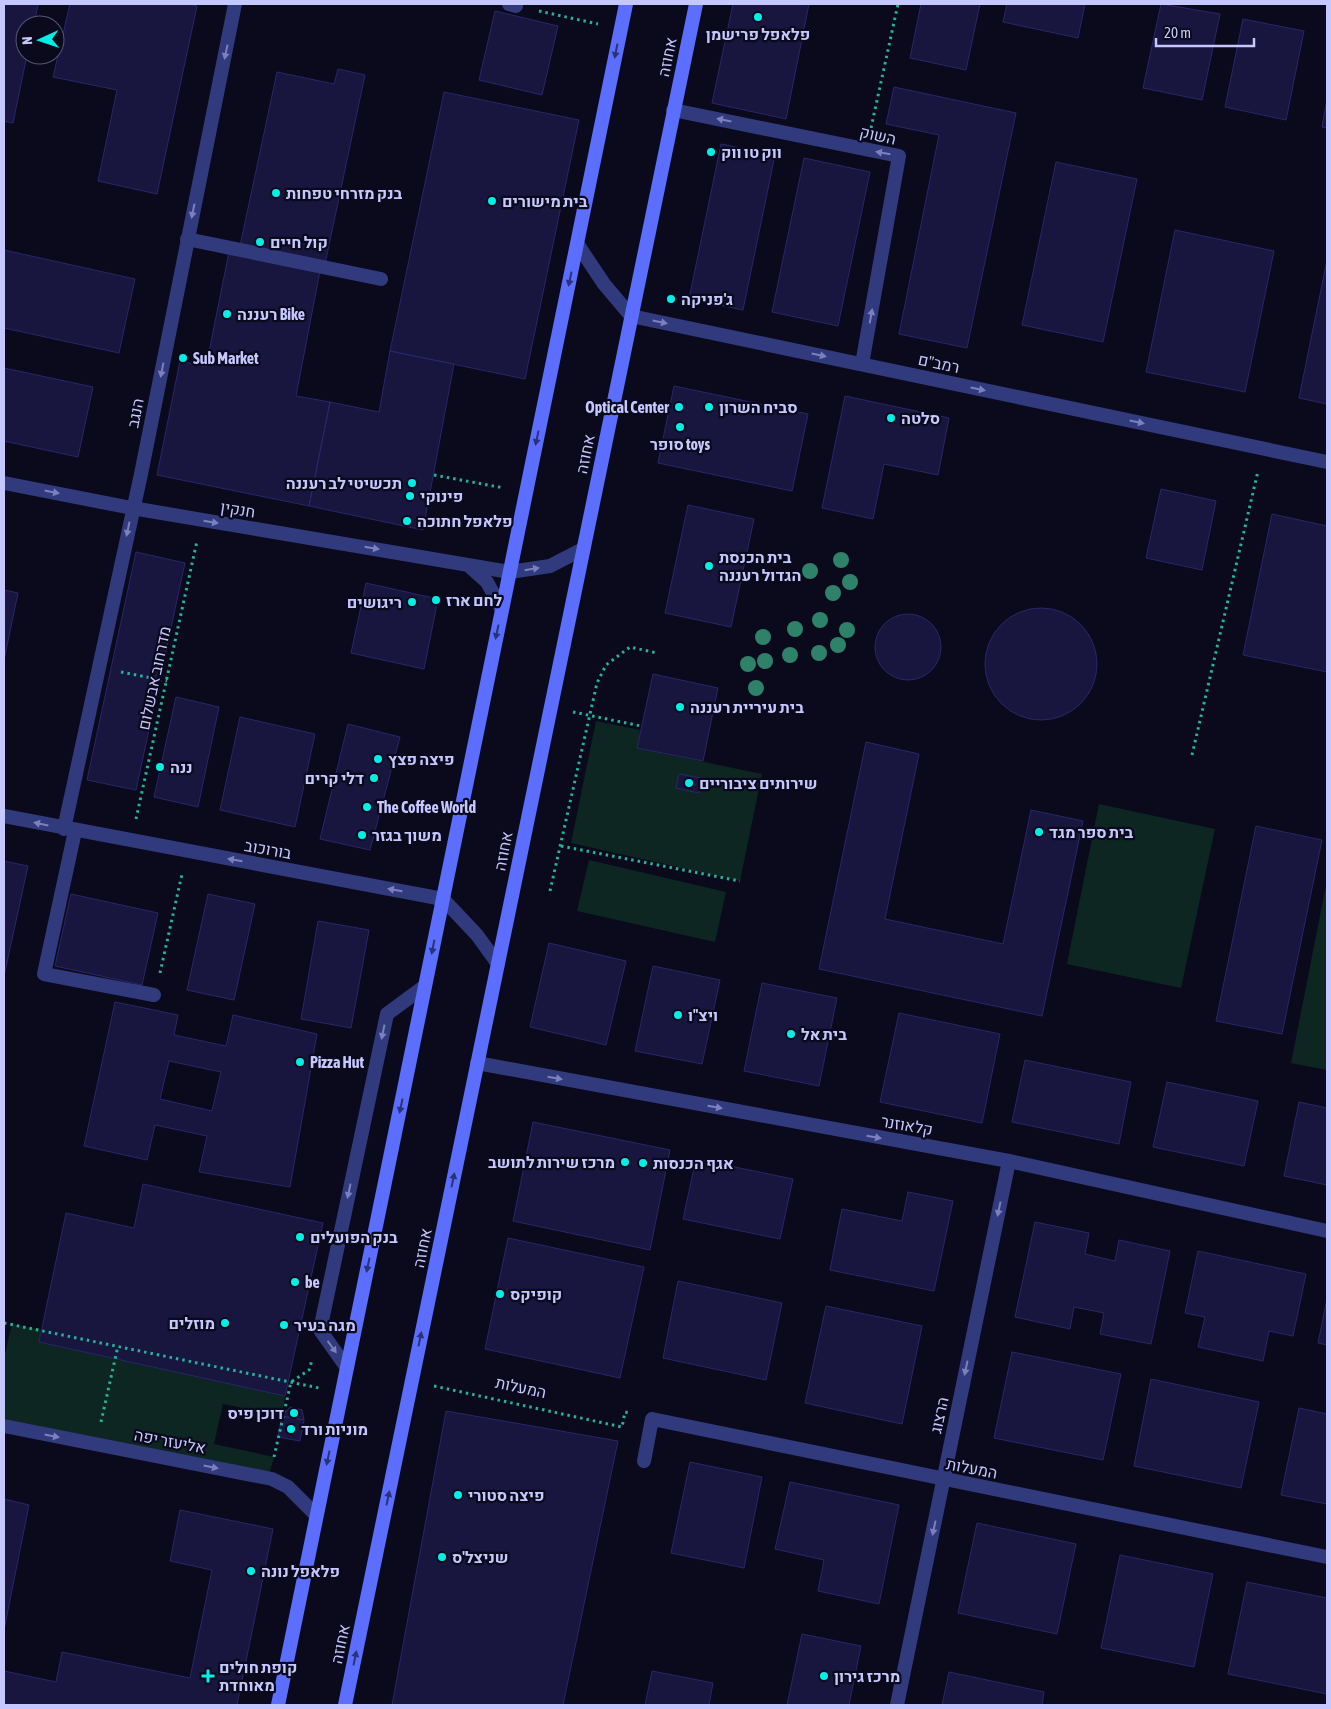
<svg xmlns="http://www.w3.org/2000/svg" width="1331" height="1709" viewBox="0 0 1331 1709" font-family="'Asap Condensed',Heebo,sans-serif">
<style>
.green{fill:#0d2622}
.building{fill:#18153e;stroke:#2a266b;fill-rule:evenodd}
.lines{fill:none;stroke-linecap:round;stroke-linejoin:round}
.path{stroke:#26b297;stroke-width:3;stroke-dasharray:2.5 4;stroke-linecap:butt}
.service{stroke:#323a7e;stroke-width:14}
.pedestrian{stroke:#323a7e;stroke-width:14}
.minor{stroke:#323a7e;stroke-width:14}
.tertiary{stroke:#323a7e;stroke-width:14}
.secondary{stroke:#5c6eff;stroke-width:14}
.tree{fill:#2f826a}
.oneway{fill:#2b3277}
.oneway2{fill:#7c80be}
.poi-dot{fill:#00f0e8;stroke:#0b0a1c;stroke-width:2}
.labels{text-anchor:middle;stroke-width:4.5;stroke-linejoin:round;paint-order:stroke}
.poi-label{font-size:16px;font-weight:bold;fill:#c5c7ff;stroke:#0b0a1c;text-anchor:start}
.street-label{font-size:16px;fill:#c5c7ff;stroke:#0b0a1c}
</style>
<rect width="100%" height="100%" fill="#0b0a1c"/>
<path class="green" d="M596 721 640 730 637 748 762 774 740 881 571 843Z
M1099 804 1215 829 1181 988 1067 964Z
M589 860 726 892 715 942 577 911Z
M1327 880V1070L1291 1063Z
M12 1324 41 1330 39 1342 285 1396 282 1416 223 1404 214 1444 274 1457 268 1478 4 1426V1358Z"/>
<path class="building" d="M4 4H38L34 25H25V55H27L13 123 4 121Z
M70 4H188L197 6 157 194 98 181 117 90 53 77Z
M733 4H809L786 119 712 103Z
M921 4H980L966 70 910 58Z
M1007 4H1085L1078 38 1003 22Z
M1161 4 1220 14 1202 100 1143 88Z
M495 11 558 26 542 95 479 80Z
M1243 19 1304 31 1286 120 1225 107Z
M338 69 365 75 325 264 240 246 277 72 334 84Z
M894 87 1016 113 967 348 899 334 939 135 886 124Z
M444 92 579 120 525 379 390 351Z
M1327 99V128L1322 127Z
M721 144 775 155 743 310 689 299Z
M804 158 870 172 838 326 772 312Z
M1056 162 1137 179 1103 342 1022 325Z
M1175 230 1274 251 1245 392 1146 372Z
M4 250 135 279 119 353 4 328Z
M229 252 320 271 296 396 330 402 309 506 157 475 180 361 206 367Z
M1327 260V404L1299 398Z
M390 351 454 364 423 530 309 506 330 402 379 412Z
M4 368 93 387 78 457 4 441Z
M674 386 808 414 792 491 658 463Z
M845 396 949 418 938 475 884 464 873 519 822 508Z
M1161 489 1216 501 1202 570 1146 558Z
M688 505 754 519 731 627 665 613Z
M1272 514 1327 526V672L1243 655Z
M136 552 185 563 136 790 87 780Z
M366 583 438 599 424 669 351 653Z
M4 590 18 593 4 660Z
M985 664a56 56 0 1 1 112 0a56 56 0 1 1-112 0Z
M875 647a33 33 0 1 1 66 0a33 33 0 1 1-66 0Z
M653 674 718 688 703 761 637 748Z
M176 697 219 707 198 807 154 797Z
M240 717 315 734 295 827 220 810Z
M348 724 400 737 370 850 320 839Z
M866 742 919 754 885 919 1003 944 1031 810 1083 821 1042 1016 819 969Z
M679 774 701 778 699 793 676 788Z
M1256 826 1322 840 1282 1034 1216 1021Z
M4 861 28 866 4 976Z
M71 894 158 913 142 985 55 966Z
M208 894 255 904 234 1000 187 990Z
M318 921 369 930 351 1028 301 1019Z
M549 943 626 961 606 1045 530 1027Z
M653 966 720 980 702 1064 635 1051Z
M762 983 837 998 819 1086 744 1071Z
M115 1002 178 1015 174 1035 226 1046 233 1015 317 1034 290 1187 199 1172 207 1136 155 1125 147 1160 84 1146ZM169 1061 221 1072 212 1111 160 1099Z
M899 1013 1000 1034 982 1123 880 1102Z
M1025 1060 1131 1082 1119 1144 1012 1122Z
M1167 1082 1258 1101 1244 1166 1153 1147Z
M1299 1102 1327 1108V1185L1284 1176Z
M533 1122 670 1150 650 1250 513 1221Z
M696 1159 793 1179 780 1239 683 1219Z
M143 1184 323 1223 285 1396 39 1342 66 1213 134 1228Z
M908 1192 953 1201 934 1291 830 1270 842 1209 902 1221Z
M1035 1222 1089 1233 1085 1254 1115 1261 1119 1240 1170 1251 1151 1344 1100 1334 1104 1313 1074 1307 1070 1329 1015 1317Z
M508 1238 644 1267 620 1378 485 1349Z
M1198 1251 1306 1274 1293 1336 1269 1331 1263 1361 1198 1347 1205 1317 1185 1313Z
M678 1281 782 1303 766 1380 663 1358Z
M1327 1299V1345L1318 1343Z
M826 1306 922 1326 902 1424 805 1403Z
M1012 1352 1121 1374 1103 1460 994 1438Z
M1151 1379 1259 1402 1241 1488 1134 1466Z
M290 1407 302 1410 304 1420 282 1416Z
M1299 1408 1327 1414V1504L1281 1495Z
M446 1411 618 1441 563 1705H392Z
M282 1416 304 1420 300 1441 278 1437Z
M690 1462 762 1477 744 1568 671 1553Z
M790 1482 899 1505 879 1604 818 1591 824 1560 775 1549Z
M4 1499 29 1505 4 1630Z
M180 1510 273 1529 237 1705H4V1671L56 1682 62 1652 190 1678 212 1570 170 1561Z
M977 1523 1076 1544 1057 1634 958 1613Z
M1120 1555 1213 1574 1194 1667 1101 1648Z
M1247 1582 1327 1598V1694L1228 1674Z
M802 1634 861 1646 849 1705H787Z
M652 1671 713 1683 709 1705H645Z
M949 1672 1044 1692 1042 1705H942Z"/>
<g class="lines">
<path class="path" d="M539 11 598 24
M871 128 898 4
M434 475 504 488
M121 672 167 681
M573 712 641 726
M1192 755 1258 471
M136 819 197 541
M561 846 740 881
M550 891 597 683 606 665 630 647 657 653
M160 973 182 874
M4 1323 319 1388
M434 1386 622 1427 625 1412 629 1413
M101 1422 118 1346
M274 1457 291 1382 309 1370 312 1360"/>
<path class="service" d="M187 239 381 279
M75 831 44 974 154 995
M347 1368 320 1330 387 1014 425 986"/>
<path class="pedestrian" d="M673 110 899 156 862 364"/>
<path class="minor" d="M509 4 516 6
M578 245 604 284 631 316 1327 462
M4 816 443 899 477 935 498 964
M64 829 141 474 235 4
M4 1426 272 1479 288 1487 316 1515
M644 1461 652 1419 1327 1557
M897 1705 1009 1161"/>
<path class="tertiary" d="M4 483 132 508 510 572 550 566 583 549
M468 565 487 582 502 610
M477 1063 1009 1161 1327 1231"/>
<path class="secondary" d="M278 1705 626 4
M345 1705 696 4"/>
</g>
<g class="tree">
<circle cx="841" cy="560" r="8"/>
<circle cx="810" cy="571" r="8"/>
<circle cx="850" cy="582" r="8"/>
<circle cx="833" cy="593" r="8"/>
<circle cx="820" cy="620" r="8"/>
<circle cx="795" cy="629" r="8"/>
<circle cx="847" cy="630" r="8"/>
<circle cx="763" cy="637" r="8"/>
<circle cx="838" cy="645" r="8"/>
<circle cx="819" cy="653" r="8"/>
<circle cx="790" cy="655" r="8"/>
<circle cx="765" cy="661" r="8"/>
<circle cx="748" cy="664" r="8"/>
<circle cx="756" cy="688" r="8"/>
</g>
<defs><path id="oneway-solid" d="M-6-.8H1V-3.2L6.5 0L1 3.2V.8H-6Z" transform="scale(1.25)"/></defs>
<g class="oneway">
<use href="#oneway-solid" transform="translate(616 51) rotate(101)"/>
<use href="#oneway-solid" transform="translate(570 279) rotate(102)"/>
<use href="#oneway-solid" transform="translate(537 438) rotate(102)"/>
<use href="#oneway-solid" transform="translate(497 632) rotate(102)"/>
<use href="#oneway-solid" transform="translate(433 947) rotate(101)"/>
<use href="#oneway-solid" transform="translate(401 1106) rotate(102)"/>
<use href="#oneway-solid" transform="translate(453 1180) rotate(-78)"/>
<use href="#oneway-solid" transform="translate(368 1265) rotate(102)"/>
<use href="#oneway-solid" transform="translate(420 1339) rotate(-78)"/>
<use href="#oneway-solid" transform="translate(328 1458) rotate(102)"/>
<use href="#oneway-solid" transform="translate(388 1498) rotate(-78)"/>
<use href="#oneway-solid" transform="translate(355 1658) rotate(-78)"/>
</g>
<g class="oneway2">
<use href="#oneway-solid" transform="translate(226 52) rotate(102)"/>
<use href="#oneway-solid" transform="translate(724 120) rotate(-168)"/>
<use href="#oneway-solid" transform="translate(883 153) rotate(-170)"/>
<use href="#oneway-solid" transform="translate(193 211) rotate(102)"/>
<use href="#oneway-solid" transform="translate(871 316) rotate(-80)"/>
<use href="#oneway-solid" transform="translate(660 322) rotate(12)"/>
<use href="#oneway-solid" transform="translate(819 355) rotate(12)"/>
<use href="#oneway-solid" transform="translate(162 370) rotate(101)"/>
<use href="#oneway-solid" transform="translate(978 389) rotate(12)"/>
<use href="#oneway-solid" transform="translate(1137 422) rotate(12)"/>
<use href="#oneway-solid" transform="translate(52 492) rotate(11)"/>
<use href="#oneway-solid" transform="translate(211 522) rotate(9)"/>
<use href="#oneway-solid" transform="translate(128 529) rotate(102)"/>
<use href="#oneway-solid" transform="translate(372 548) rotate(9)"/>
<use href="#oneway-solid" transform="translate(532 569) rotate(-9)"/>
<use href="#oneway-solid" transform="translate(41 824) rotate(-168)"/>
<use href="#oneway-solid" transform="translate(235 860) rotate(-170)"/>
<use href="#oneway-solid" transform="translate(395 890) rotate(-170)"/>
<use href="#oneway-solid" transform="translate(383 1032) rotate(102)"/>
<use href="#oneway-solid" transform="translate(555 1078) rotate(10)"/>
<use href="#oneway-solid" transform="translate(715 1107) rotate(10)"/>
<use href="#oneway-solid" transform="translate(874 1137) rotate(10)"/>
<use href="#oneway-solid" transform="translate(349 1191) rotate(102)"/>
<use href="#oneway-solid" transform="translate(999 1209) rotate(102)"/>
<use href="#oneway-solid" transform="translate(332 1347) rotate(54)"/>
<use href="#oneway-solid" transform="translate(966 1368) rotate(102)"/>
<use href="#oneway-solid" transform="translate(52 1436) rotate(11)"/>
<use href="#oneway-solid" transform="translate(211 1467) rotate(11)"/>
<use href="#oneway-solid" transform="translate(934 1528) rotate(102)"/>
</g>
<g class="poi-dot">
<circle cx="758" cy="17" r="5"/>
<circle cx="711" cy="152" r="5"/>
<circle cx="276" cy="193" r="5"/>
<circle cx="492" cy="201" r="5"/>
<circle cx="260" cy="242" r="5"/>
<circle cx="671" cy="299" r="5"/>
<circle cx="227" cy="314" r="5"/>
<circle cx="183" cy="358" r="5"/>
<circle cx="679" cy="407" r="5"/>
<circle cx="709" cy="407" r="5"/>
<circle cx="891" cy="418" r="5"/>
<circle cx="680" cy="427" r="5"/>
<circle cx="412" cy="483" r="5"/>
<circle cx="410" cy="496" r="5"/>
<circle cx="407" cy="521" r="5"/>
<circle cx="709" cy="566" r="5"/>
<circle cx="436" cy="600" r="5"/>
<circle cx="412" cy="602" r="5"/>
<circle cx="680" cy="707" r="5"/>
<circle cx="378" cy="759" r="5"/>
<circle cx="160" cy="767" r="5"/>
<circle cx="374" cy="778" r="5"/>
<circle cx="689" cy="783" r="5"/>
<circle cx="367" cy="807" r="5"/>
<circle cx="1039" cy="832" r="5"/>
<circle cx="362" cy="835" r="5"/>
<circle cx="678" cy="1015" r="5"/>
<circle cx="791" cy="1034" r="5"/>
<circle cx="300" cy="1062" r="5"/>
<circle cx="625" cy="1162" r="5"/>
<circle cx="643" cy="1163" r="5"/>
<circle cx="300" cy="1237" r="5"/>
<circle cx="295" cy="1282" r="5"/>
<circle cx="500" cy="1294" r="5"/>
<circle cx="225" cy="1323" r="5"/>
<circle cx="284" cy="1325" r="5"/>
<circle cx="294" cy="1413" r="5"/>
<circle cx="291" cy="1429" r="5"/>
<circle cx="458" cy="1495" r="5"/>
<circle cx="442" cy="1557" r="5"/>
<circle cx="251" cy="1571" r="5"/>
<path d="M205.5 1668.5h5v5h5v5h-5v5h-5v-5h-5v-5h5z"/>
<circle cx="824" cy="1676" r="5"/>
</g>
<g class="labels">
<g class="poi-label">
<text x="758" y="40" text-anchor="middle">פלאפל פרישמן</text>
<text x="721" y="158">ווק טו ווק</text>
<text x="286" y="199">בנק מזרחי טפחות</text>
<text x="502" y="207">בית מישורים</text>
<text x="270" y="248">קול חיים</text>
<text x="681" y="305">ג'פניקה</text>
<text x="237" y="320">רעננה Bike</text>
<text x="193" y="364">Sub Market</text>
<text x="669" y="413" text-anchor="end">Optical Center</text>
<text x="719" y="413">סביח השרון</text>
<text x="901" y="424">סלטה</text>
<text x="680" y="450" text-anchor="middle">סופר toys</text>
<text x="402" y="489" text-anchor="end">תכשיטי לב רעננה</text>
<text x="420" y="502">פינוקי</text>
<text x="417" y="527">פלאפל חתוכה</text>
<text x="719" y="563">בית הכנסת<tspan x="719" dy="18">הגדול רעננה</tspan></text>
<text x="446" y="606">לחם ארז</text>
<text x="402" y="608" text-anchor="end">ריגושים</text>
<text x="690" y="713">בית עיריית רעננה</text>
<text x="388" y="765">פיצה פצץ</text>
<text x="170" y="773">ננה</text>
<text x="364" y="784" text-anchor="end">דלי קרים</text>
<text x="699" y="789">שירותים ציבוריים</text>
<text x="377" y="813">The Coffee World</text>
<text x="1049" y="838">בית ספר מגד</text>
<text x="372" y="841">משוך בגזר</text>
<text x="688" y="1021">ויצ"ו</text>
<text x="801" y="1040">בית אל</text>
<text x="310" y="1068">Pizza Hut</text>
<text x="615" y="1168" text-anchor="end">מרכז שירות לתושב</text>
<text x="653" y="1169">אגף הכנסות</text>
<text x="310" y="1243">בנק הפועלים</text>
<text x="305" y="1288">be</text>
<text x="510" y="1300">קופיקס</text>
<text x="215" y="1329" text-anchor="end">מוזלים</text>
<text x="294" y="1331">מגה בעיר</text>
<text x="284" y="1419" text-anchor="end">דוכן פיס</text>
<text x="301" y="1435">מוניות ורד</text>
<text x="468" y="1501">פיצה סטורי</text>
<text x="452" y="1563">שניצל'ס</text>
<text x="261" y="1577">פלאפל נונה</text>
<text x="219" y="1673">קופת חולים<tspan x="219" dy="18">מאוחדת</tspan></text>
<text x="834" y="1682">מרכז גירון</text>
</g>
<g class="street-label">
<text transform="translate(667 57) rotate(-78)" y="6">אחוזה</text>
<text transform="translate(878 135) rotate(13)" y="6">השוק</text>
<text transform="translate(939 363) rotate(12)" y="6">רמב"ם</text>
<text transform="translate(135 413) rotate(-79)" y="6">הנגב</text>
<text transform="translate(585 454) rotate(-78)" y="6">אחוזה</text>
<text transform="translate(238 509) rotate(9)" y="6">חנקין</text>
<text transform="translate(154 678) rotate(-78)" y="6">מדרחוב אבשלום</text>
<text transform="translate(268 849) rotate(10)" y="6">בורוכוב</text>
<text transform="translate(503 851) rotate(-79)" y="6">אחוזה</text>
<text transform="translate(907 1125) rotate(10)" y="6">קלאוזנר</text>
<text transform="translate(422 1248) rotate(-78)" y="6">אחוזה</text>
<text transform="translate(521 1387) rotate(12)" y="6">המעלות</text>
<text transform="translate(939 1415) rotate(-78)" y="6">הרצוג</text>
<text transform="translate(170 1441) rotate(11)" y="6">אליעזר יפה</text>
<text transform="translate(972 1468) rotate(11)" y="6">המעלות</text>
<text transform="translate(340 1644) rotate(-78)" y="6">אחוזה</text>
</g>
</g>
<rect width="1331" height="1709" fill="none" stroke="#c5c7ff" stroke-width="10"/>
<g transform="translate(40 40) rotate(267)"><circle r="24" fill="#0b0a1c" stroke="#555677"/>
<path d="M0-4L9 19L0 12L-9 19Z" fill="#00f0e8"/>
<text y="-8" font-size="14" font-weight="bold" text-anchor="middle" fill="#c5c7ff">N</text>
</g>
<path d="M1156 38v8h98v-8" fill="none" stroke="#c5c7ff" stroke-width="2.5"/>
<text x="1164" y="38" font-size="15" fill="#c5c7ff" stroke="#0b0a1c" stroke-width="4" paint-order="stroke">20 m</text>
</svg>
